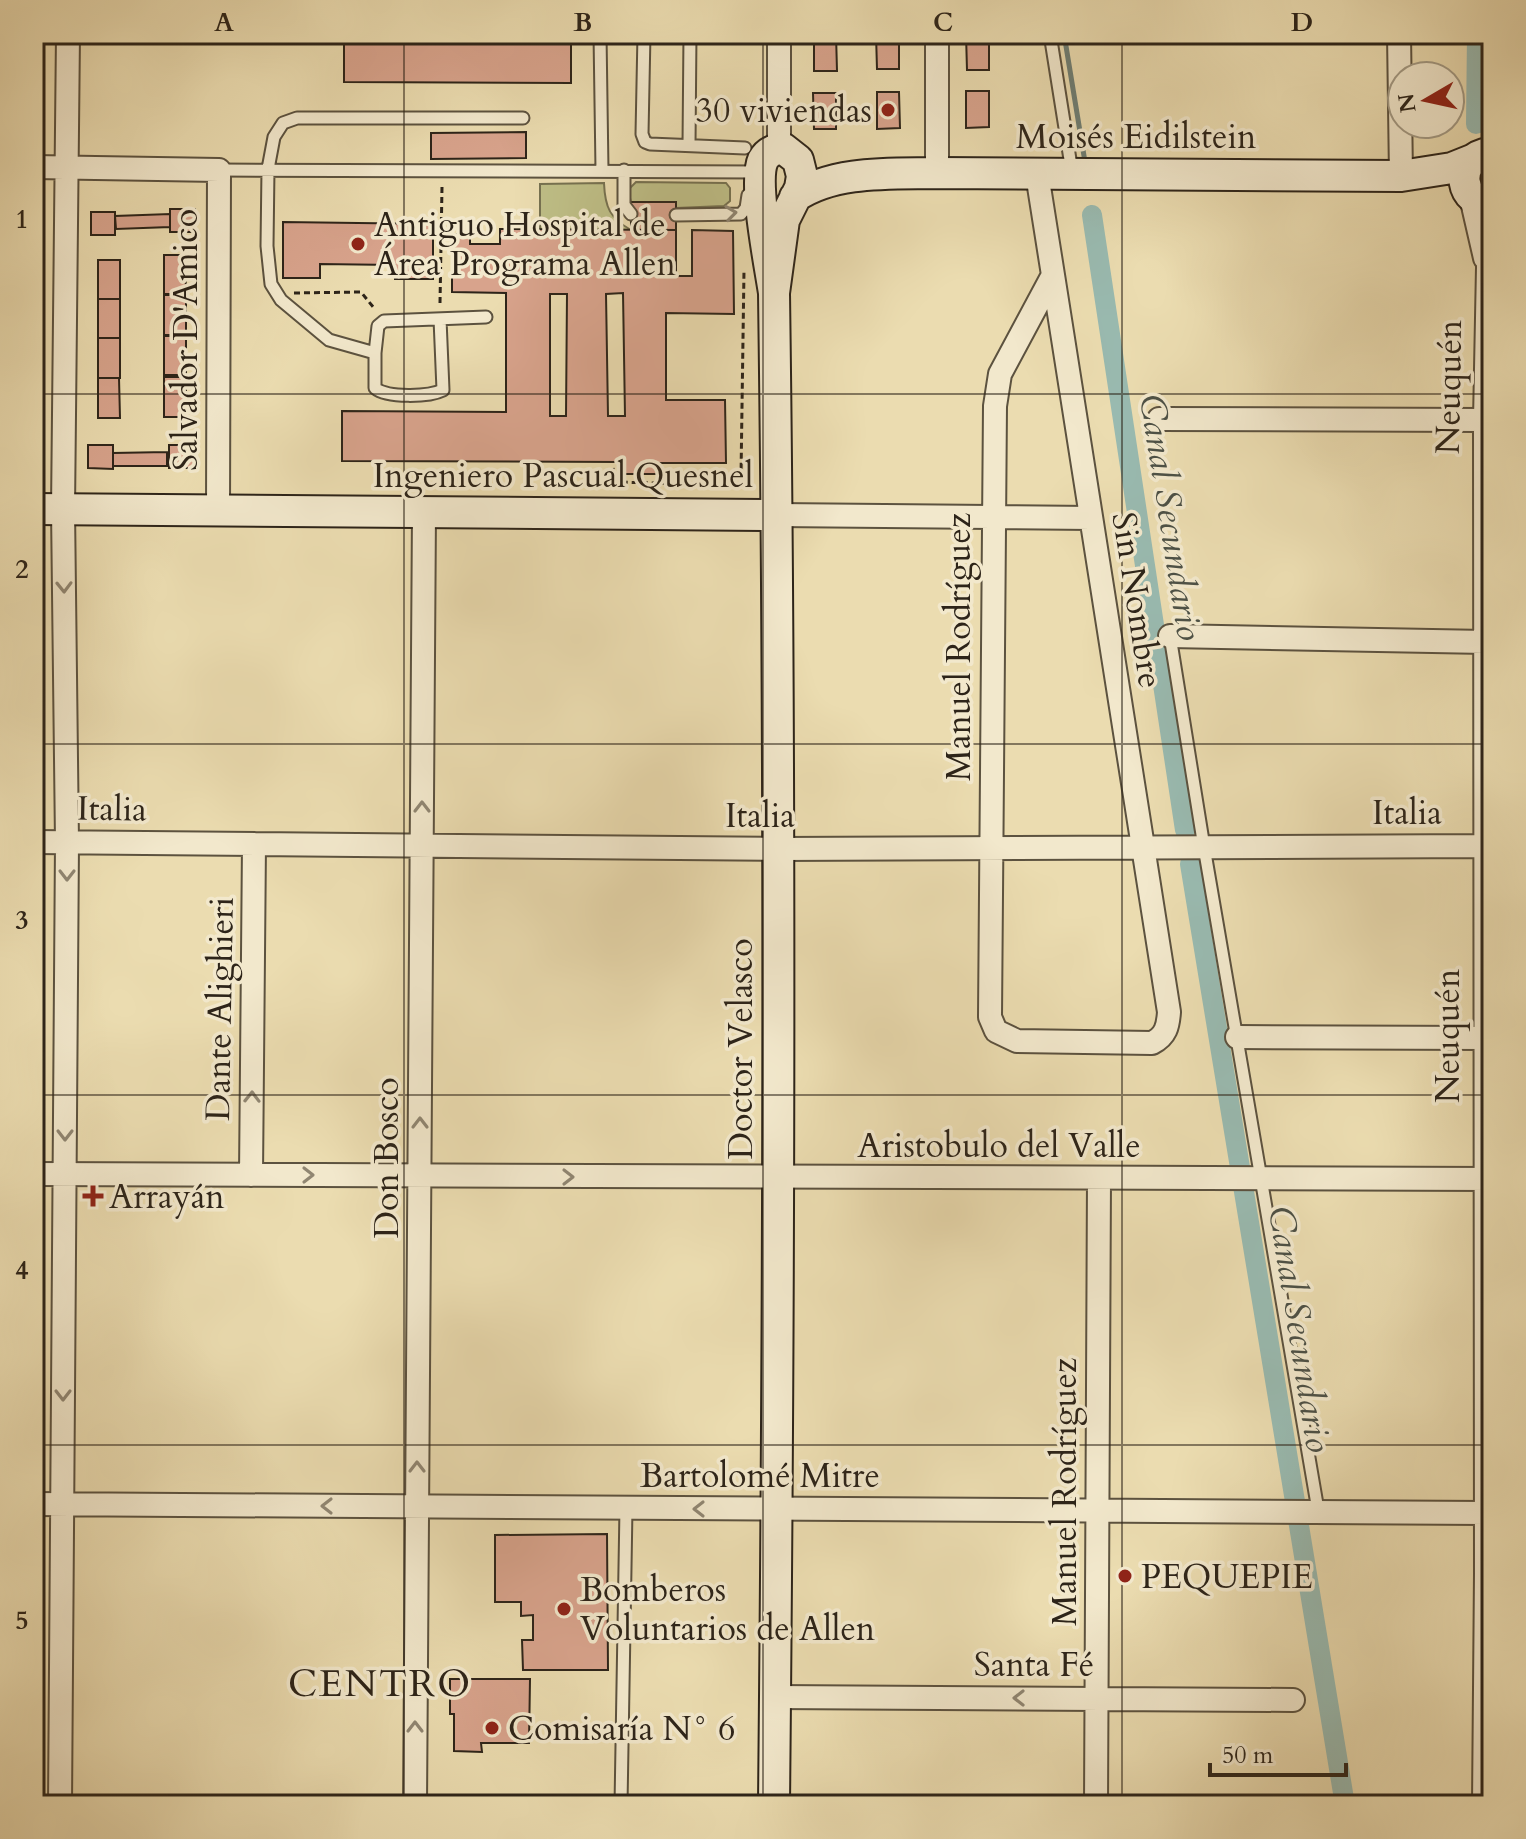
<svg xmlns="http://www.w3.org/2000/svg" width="1526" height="1839" viewBox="0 0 1526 1839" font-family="Cardo,serif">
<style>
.green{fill:#bebe86;stroke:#767150;stroke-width:2}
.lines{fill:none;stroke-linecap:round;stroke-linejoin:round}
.stream{stroke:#6e7e74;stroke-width:5}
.canal{stroke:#99bab0;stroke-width:20}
.building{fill:#d8a38c;stroke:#2d2419;stroke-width:2;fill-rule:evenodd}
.lane-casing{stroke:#5c523f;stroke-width:15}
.street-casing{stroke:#5c523f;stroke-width:26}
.secondary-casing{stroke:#2d2419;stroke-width:34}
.path{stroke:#2d2419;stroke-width:3;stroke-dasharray:6 4;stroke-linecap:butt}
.lane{stroke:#f2e8cc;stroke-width:11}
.street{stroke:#f2e8cc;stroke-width:22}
.secondary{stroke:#f2e8cc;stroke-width:30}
.oneway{stroke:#908672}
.grid{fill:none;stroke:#2d2419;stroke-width:2;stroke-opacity:0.55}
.poi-dot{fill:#8f2418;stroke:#f2e8cc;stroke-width:3}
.labels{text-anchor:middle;stroke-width:7;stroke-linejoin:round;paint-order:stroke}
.poi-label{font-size:34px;fill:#2d2419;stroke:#f2e8cc;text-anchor:start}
.street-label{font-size:34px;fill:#2d2419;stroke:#f2e8cc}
.water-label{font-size:36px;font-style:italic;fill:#4d5146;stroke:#f2e8cc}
.quarter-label{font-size:38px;letter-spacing:2px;fill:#2d2419;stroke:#f2e8cc}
.neatline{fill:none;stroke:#2d2419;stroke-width:3}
.grid-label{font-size:26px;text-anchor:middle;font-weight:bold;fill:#2d2419}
</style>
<rect width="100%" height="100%" fill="#ebdcb0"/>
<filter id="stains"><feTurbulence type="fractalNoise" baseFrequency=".0025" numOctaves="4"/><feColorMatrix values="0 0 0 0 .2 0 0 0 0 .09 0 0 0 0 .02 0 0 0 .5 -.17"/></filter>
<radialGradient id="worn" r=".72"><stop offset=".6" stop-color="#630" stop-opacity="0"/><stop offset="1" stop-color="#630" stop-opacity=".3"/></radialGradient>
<path class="green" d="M636 182 726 183 730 188V201L724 206 676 208 675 202H631L628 190Z
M604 183C605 208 610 218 631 230H540V184Z"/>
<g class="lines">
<path class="stream" d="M1064 34 1085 162"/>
<path class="canal" d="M1476 124 1477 34
M1092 215 1185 830
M1190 864 1345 1805"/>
</g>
<path class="building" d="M344 34H571V83L344 82Z
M836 34 837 71H814V35Z
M876 34H899V69H877Z
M966 34H989V70H967Z
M966 91H989V127L966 128Z
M877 92H899L900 128 877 129Z
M813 93H836V129H814Z
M526 132V158L431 159V133Z
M631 202H676V230H631Z
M170 209H195V232H170Z
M91 212H115V235H91Z
M170 214V227L116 229 115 216Z
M283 222 433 224V279H395V265L320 264V278H283Z
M500 229 676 230V276H692V230L733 231 734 314 666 313V400H725L726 463H660V474H622V462L342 461V411L506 412V293L452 292V234H470V244H500ZM623 293 625 416H608L606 294ZM550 294H567L566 416H550Z
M164 255H185L186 294H164Z
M98 260H120V299H98Z
M164 295H186V335H164Z
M98 299H120V338H98Z
M164 336H186V375H164Z
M98 338H120V378H98Z
M164 377H186V417H164Z
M98 378H119L120 418H98Z
M88 445H113V469L88 468Z
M169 445H194V468H169Z
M167 452V466H113V453Z
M34 1306H38V1359H34Z
M607 1534 608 1670H523L522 1640H533V1615L521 1616V1602H495V1535Z
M450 1679H530L529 1743H481L482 1752 454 1751V1714H450Z"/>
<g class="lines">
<g class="lane-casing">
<path id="lane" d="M600 34 602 170
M644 34 642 134 645 142 650 144 745 148
M1050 34 1072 172
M689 145 690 34
M219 170 760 172
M624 170V205L631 214
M676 215 741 214 746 208 748 195
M486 317 384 321 378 326 375 353 329 340 281 300 271 284 267 246 268 169 274 137 283 123 297 118H523
M375 353V388C387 398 429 397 443 390L440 319
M1170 636 1204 847 1318 1510
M621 1805 626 1508"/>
</g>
<g class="street-casing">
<path id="street" d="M779 34V149
M937 34V173
M1399 34 1401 176
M34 167 219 170 218 510
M1037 174 1053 275 1169 1012C1168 1026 1166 1036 1152 1043L1017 1041 996 1031 990 1017 995 406 1000 374 1053 275
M1471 197 1485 258
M1159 419 1485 420
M777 515 1091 518
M1170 636 1486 642
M34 842 778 849 1485 846
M1237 1037 1485 1038
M34 1174 1492 1179
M251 1175 254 844
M34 1504 1486 1513
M775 1697 1293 1700
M60 1805 67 842 63 509 68 34
M415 1805 424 512
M1096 1805 1099 1179
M1484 1805 1486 1573 1485 420 1488 267 1492 237"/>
</g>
<g class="secondary-casing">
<path id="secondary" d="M1484 154C1454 163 1460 204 1492 204
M795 197C834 170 892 174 937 173L1401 176 1452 168 1472 160
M34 509 777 515
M774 1805C779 1301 781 797 774 293L784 220 800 188 802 176 798 160 784 149C775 149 768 151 763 160 753 182 770 266 774 293"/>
</g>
<path class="path" d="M294 293 361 292 374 308
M440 303 442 187
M613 468 614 479 617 482 731 485 741 476 744 270"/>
<use href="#lane" class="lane"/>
<use href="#street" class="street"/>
<use href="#secondary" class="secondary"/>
</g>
<defs><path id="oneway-chevron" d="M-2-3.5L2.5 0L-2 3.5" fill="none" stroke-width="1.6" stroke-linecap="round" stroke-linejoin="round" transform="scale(2)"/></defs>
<g class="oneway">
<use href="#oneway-chevron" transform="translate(731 213) rotate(-8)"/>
<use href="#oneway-chevron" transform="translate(64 587) rotate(89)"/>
<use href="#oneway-chevron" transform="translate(422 807) rotate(-90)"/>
<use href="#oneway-chevron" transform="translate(67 875) rotate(90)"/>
<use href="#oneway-chevron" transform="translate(252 1097) rotate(-89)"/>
<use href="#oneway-chevron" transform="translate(420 1123) rotate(-90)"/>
<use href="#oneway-chevron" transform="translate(65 1135) rotate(90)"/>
<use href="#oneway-chevron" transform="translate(308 1175)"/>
<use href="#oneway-chevron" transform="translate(568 1177)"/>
<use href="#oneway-chevron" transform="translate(63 1395) rotate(90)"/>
<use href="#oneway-chevron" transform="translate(417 1467) rotate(-90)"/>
<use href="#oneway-chevron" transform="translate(327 1506) rotate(-180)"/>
<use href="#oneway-chevron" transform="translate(699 1509) rotate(-180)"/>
<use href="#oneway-chevron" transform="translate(1019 1698) rotate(-180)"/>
<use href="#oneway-chevron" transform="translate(415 1727) rotate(-90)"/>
</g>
<path class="grid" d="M404 34V1805M763 34V1805M1122 34V1805M34 394H1492M34 744H1492M34 1095H1492M34 1445H1492"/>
<g class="poi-dot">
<circle cx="888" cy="110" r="8"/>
<circle cx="358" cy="244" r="8"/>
<path d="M89 1184h8v8h8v8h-8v8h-8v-8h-8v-8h8z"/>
<circle cx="1125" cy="1576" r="8"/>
<circle cx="564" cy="1609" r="8"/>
<circle cx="492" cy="1728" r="8"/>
</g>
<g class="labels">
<g class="poi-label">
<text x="872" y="122" text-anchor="end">30 viviendas</text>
<text x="374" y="236">Antiguo Hospital de<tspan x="374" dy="39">Área Programa Allen</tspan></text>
<text x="109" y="1208">Arrayán</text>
<text x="1141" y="1588">PEQUEPIE</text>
<text x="580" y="1601">Bomberos<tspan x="580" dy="39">Voluntarios de Allen</tspan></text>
<text x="508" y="1740">Comisaría N° 6</text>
</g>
<g class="street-label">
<text x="1136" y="148">Moisés Eidilstein</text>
<text transform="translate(185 340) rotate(-90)" y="12">Salvador D'Amico</text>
<text transform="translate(1448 387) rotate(-89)" y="12">Neuquén</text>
<text x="563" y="487">Ingeniero Pascual Quesnel</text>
<text transform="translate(1138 600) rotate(81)" y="12">Sin Nombre</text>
<text transform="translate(958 647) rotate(-90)" y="12">Manuel Rodríguez</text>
<text transform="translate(112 808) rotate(1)" y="12">Italia</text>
<text x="1407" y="824">Italia</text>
<text x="760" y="827">Italia</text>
<text transform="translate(219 1009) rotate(-89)" y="12">Dante Alighieri</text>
<text transform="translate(1447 1036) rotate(-90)" y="12">Neuquén</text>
<text transform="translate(740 1049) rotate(-90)" y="12">Doctor Velasco</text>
<text x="999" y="1157">Aristobulo del Valle</text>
<text transform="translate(386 1158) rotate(-90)" y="12">Don Bosco</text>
<text x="760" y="1487">Bartolomé Mitre</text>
<text transform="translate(1064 1492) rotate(-90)" y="12">Manuel Rodríguez</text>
<text x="1034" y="1676">Santa Fé</text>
</g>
<g class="water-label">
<text transform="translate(1172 517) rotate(81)" y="13">Canal Secundario</text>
<text transform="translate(1301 1329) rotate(81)" y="13">Canal Secundario</text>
</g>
<g class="quarter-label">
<text x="380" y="1696">CENTRO</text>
</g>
</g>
<rect width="1526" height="1839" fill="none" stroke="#ebdcb0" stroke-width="88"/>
<g transform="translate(1426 100) rotate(261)"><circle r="38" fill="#f2e8cc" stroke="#a39a84" stroke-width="2"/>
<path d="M0-6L14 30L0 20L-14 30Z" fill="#8f2418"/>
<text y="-12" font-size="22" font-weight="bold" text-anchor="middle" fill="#2d2419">N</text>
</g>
<path d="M1210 1763v12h136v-12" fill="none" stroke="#2d2419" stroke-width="4"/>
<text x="1222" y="1763" font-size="24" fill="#2d2419" stroke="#f2e8cc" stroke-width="6" paint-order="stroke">50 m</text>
<rect x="44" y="44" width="1438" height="1751" class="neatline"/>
<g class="grid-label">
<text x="224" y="31">A</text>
<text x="583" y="31">B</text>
<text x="943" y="31">C</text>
<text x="1302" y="31">D</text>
<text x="22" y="228">1</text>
<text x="22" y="578">2</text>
<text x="22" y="929">3</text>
<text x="22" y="1279">4</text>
<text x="22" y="1629">5</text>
</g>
<rect width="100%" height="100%" filter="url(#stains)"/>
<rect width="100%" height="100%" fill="url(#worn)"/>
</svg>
